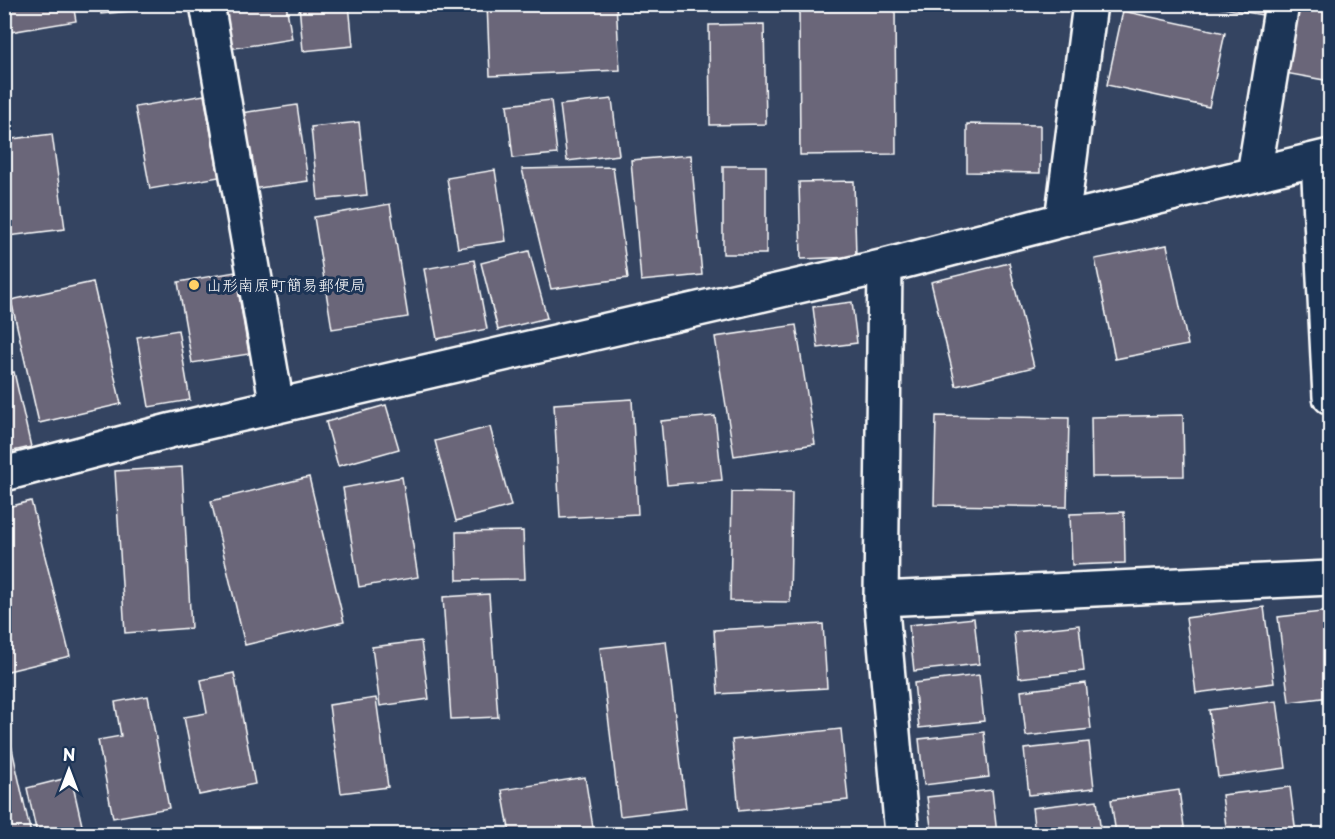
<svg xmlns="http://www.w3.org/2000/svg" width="1335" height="839" viewBox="0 0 1335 839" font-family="'Playpen Sans','Klee One',sans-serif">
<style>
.building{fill:#6b6679;stroke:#fff;stroke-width:1.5}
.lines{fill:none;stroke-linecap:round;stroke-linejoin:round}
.minor-casing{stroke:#fff;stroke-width:38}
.minor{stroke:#1d3557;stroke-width:33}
.poi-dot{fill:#ffd166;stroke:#1d3557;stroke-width:2}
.labels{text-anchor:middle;stroke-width:6;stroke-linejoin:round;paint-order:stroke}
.poi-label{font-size:16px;fill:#fff;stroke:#1d3557;text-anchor:start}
</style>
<rect width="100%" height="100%" fill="#344461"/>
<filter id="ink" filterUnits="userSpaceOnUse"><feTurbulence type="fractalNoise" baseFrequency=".0167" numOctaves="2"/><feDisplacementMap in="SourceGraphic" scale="12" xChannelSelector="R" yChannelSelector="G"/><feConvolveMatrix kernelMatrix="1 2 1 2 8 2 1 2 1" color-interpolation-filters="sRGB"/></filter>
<g filter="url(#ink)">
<path class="building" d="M4 4H73L76 21 4 33Z
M100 4H182V6L101 14Z
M222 4H286L292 39 229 49Z
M299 4H349L353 46 303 51Z
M487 4H616L620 70 490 76Z
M799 4H895L896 154 800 155Z
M1218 4H1264L1262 15 1217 7Z
M1297 4H1330V81L1285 73Z
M1123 11 1225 33 1209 107 1107 85Z
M764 24 766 124 710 125 709 25Z
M204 95 219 177 150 189 135 107Z
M612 99 619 155 567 161 560 105Z
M551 100 557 154 513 158 507 105Z
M297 105 308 181 252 189 241 113Z
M359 122 367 195 318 200 311 127Z
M967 124 1040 125V173L967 172Z
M52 134 65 229 8 236 4 208V140Z
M691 155 702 275 641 281 631 160Z
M723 166H766V254H723Z
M613 167 628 278 551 289 522 169Z
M495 170 506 241 458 248 447 178Z
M854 181 856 257 801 259 799 182Z
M390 204 408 317 332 329 314 217Z
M1167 245 1188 345 1115 359 1095 259Z
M529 251 547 318 498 330 481 263Z
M474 260 487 329 437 339 424 269Z
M1009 263 1034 367 956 386 931 282Z
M235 272 249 354 192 363 178 282Z
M93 282 121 404 39 423 11 300Z
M852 302 857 343 818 348 813 307Z
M796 325 815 444 734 456 715 337Z
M178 330 190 400 149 407 137 337Z
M14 372 31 447 4 453V374Z
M632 399 638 514 560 518 554 404Z
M386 405 399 449 338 466 326 422Z
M1183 415 1184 476 1092 477 1091 417Z
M715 416 722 480 667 485 661 421Z
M936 416 1069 418 1067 507 934 505Z
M490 427 511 506 456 521 435 441Z
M182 467 191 628 125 633 115 471Z
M309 477 344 622 245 645 211 501Z
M402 477 418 577 359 587 343 488Z
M732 492 792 493 790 602 730 601Z
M31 501 70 656 4 672V508Z
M1124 512 1125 563 1072 565 1070 514Z
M523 531 525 579 457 580 456 532Z
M489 594 498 717 451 719 443 597Z
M1264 607 1274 683 1196 693 1186 618Z
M1330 611V697L1289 702 1278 617Z
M974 618 979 664 914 671 909 625Z
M823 624 827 688 718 694 714 630Z
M1079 625 1084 671 1019 678 1014 632Z
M421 641 429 699 380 706 372 647Z
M666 641 686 808 620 816 600 648Z
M234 673 255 784 199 795 184 717 207 713 201 680Z
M979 675 984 721 919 728 914 683Z
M1086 683 1091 729 1026 736 1021 691Z
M148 696 169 808 113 818 98 740 121 736 115 702Z
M376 698 388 787 341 793 329 705Z
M1277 701 1286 768 1218 777 1209 710Z
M841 729 848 800 739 811 732 740Z
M984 732 989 777 924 785 919 739Z
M10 740 31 834H4V742Z
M1089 742 1094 788 1029 795 1024 749Z
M71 777 84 834H37L27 788Z
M585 777 594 834H510L502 790Z
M1290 787 1296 834H1227L1222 795Z
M992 790 997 834H932L927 797Z
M1179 790 1185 834H1116L1111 800Z
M1097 800 1101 834H1035L1032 808Z"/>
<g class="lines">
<g class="minor-casing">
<path id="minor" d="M207 4 277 406
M1318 159 1330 397
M1254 174 1282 4
M1062 220 1090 4
M885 266 881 599 902 834
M4 474 173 430 885 266 1062 220 1330 156
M881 599 1330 578"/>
</g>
<use href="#minor" class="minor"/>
</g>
</g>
<circle class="poi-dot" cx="194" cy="285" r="6"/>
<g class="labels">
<g class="poi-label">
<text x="206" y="291">山形南原町簡易郵便局</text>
</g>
</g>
<rect width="1335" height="839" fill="none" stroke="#1d3557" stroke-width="24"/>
<rect x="12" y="12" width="1311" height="815" fill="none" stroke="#fff" stroke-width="2" filter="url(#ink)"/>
<g transform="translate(69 770)" stroke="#1d3557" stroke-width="4.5" paint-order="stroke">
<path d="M0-4.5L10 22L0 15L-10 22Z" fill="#ffffff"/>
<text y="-9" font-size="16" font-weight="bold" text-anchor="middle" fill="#ffffff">N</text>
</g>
</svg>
